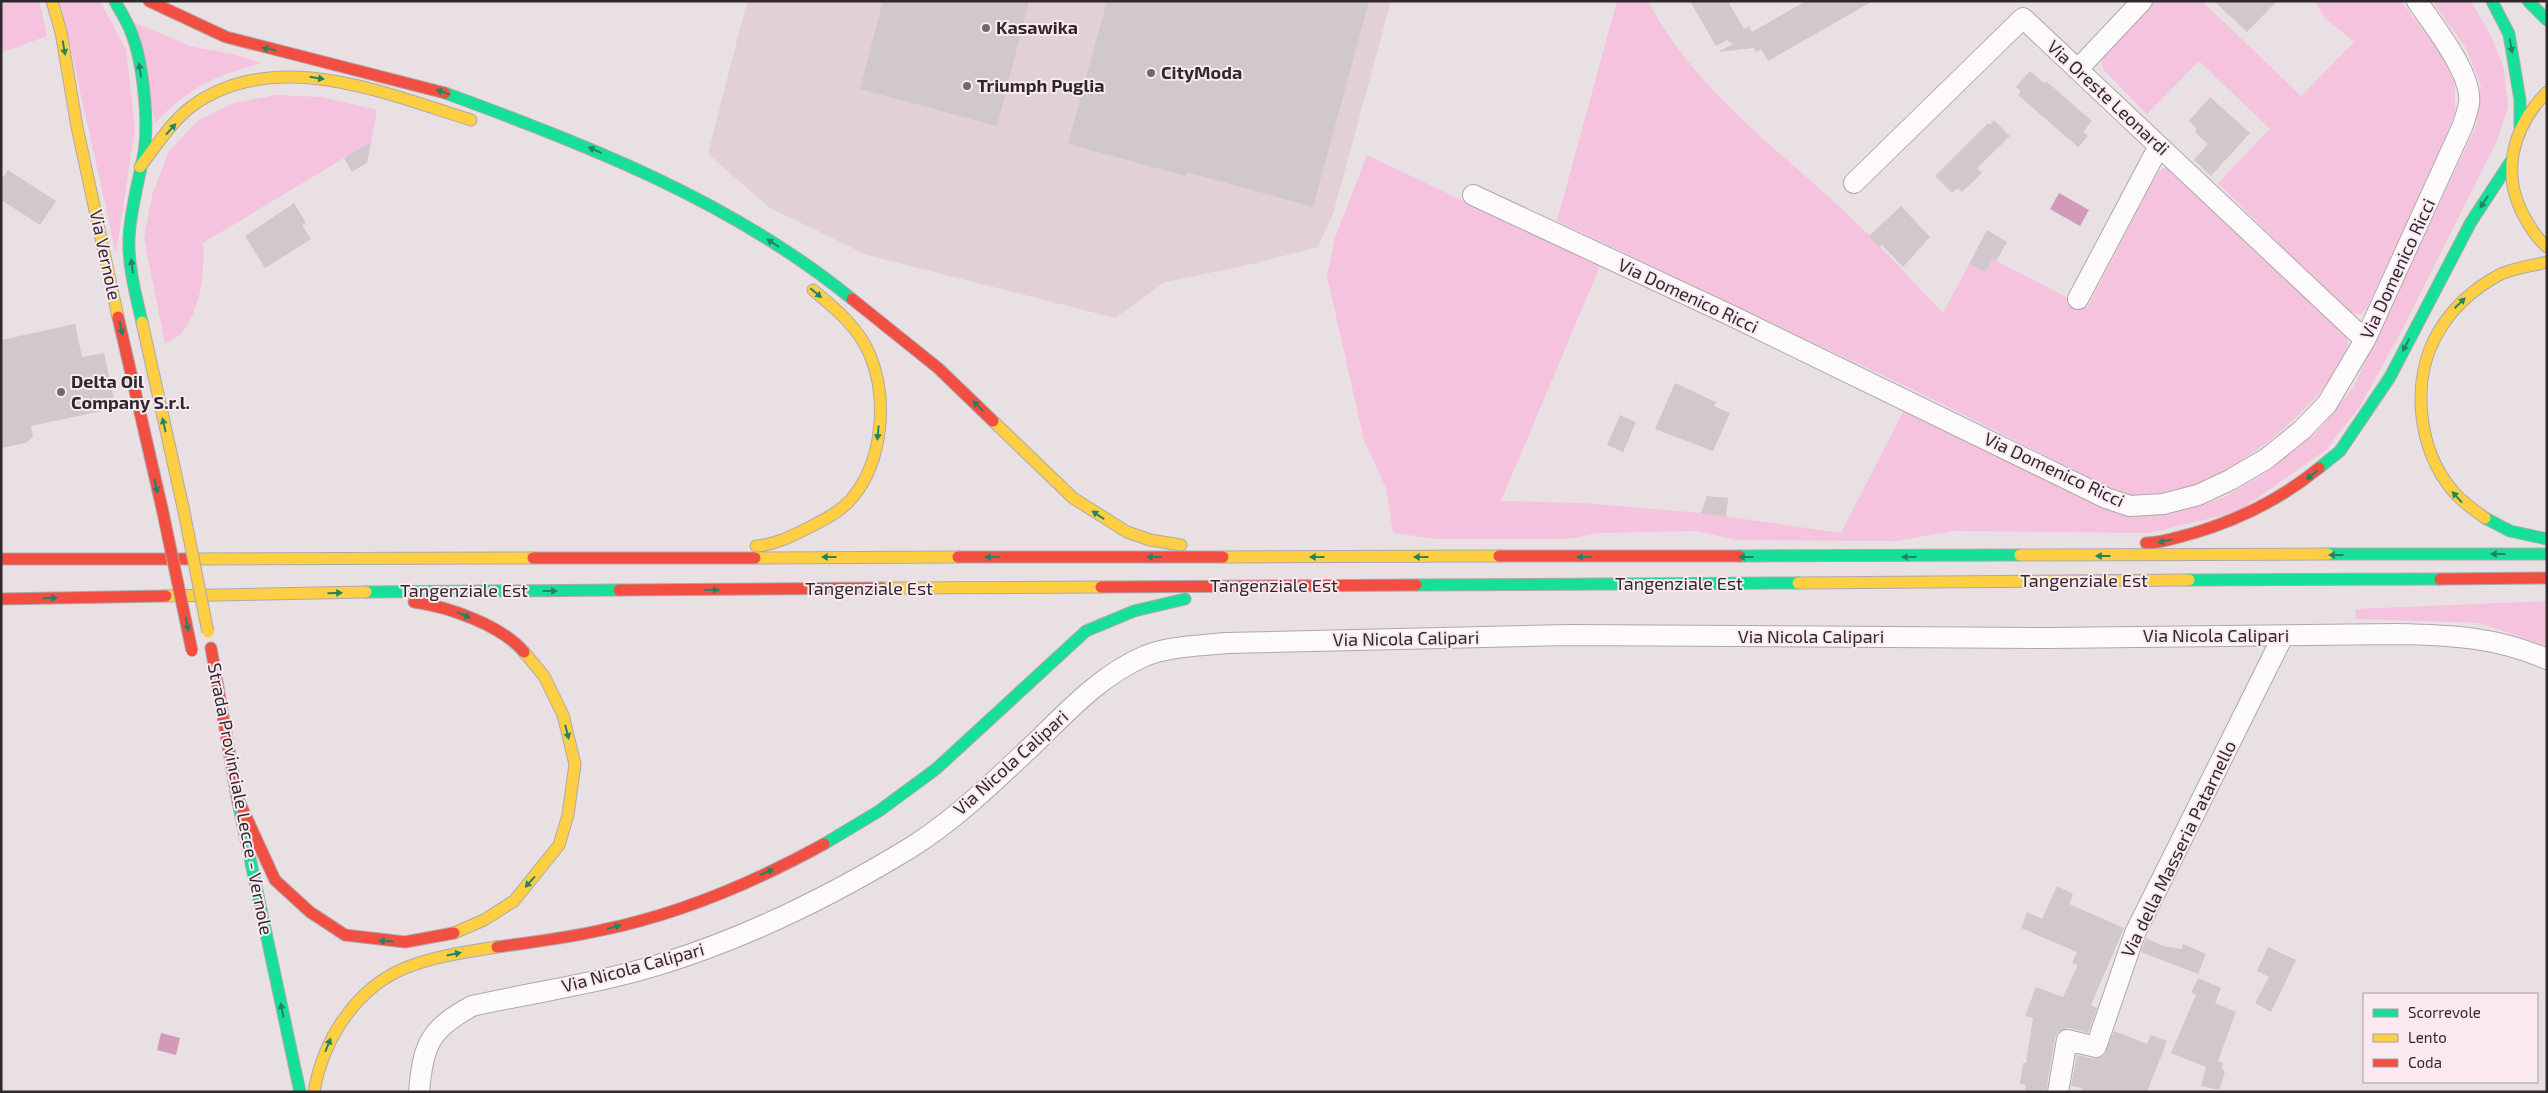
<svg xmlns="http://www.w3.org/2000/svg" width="2548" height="1093" viewBox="0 0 2548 1093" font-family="'Exo 2',sans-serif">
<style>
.built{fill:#e1d0d7}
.green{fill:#f5c3dd}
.water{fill:#d399b8}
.building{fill:#d0c8cc}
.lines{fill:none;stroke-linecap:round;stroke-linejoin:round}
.street-casing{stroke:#afa8ab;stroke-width:22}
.fast-casing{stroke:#afa8ab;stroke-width:13}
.slow-casing{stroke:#afa8ab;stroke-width:13}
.jam-casing{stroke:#afa8ab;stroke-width:13}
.street{stroke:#fcfafb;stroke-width:20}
.fast{stroke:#16e098;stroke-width:11}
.slow{stroke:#ffcf43;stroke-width:11}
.jam{stroke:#f24e42;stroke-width:11}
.slow-bridge-casing{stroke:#afa8ab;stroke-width:13;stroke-linecap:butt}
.jam-bridge-casing{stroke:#afa8ab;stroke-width:13;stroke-linecap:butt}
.slow-bridge{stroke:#ffcf43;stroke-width:11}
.jam-bridge{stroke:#f24e42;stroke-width:11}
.oneway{fill:#238462}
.poi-dot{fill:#71696c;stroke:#fae9f1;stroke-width:2}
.labels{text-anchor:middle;stroke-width:4;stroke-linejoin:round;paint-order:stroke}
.poi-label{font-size:18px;font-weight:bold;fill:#30292c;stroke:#fae9f1;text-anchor:start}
.street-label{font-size:18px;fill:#30292c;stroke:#fae9f1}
</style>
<rect width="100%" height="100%" fill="#e9e0e4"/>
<path class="built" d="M747 1H1391L1333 214 1318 247 1248 265 1165 282 1115 318 867 255 770 208 708 154Z"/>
<path class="green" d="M1 1H39L47 36 1 53Z
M60 1H100L126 50 135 128 116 253Z
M1617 1H1648C1692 86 1774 146 1843 210 1878 242 1910 279 1943 313L1969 264 1985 272 1993 259 2087 308 2156 175 2163 168H2171L2347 337C2347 341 2350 348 2348 352 2344 366 2329 381 2320 392 2279 441 2190 509 2122 494L1916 391 1557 221Z
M2152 1H2202L2301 96 2354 42 2325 18 2314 1H2401L2443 57 2455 85V113L2442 147 2367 308 2361 314 2348 313 2218 183 2270 129 2199 61 2147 114 2103 69 2101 59 2106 48Z
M2432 1H2471L2491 36 2504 68 2508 107 2497 141 2402 330 2360 406 2326 450 2237 512 2149 533 1952 531 1898 541 1736 540 1697 531 1599 533 1567 539H1437L1393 533 1386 488 1364 440 1327 276 1335 238 1367 155 1600 266 1501 501 1582 503 1701 513 1841 533 1904 410 2147 514 2186 509 2223 498 2264 474 2316 433 2353 388 2476 126 2481 86 2466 48Z
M133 22 193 47 233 54 262 63C214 76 189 87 155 123Z
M276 95 322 97 377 110 371 142 203 243C205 271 201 306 184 330 180 336 171 340 165 344L144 238 152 195 169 151 199 120 234 103Z
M2547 601V646L2480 623 2356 619 2355 609Z"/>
<path class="water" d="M2059 193 2089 210 2080 226 2050 209Z
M161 1033 180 1038 176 1055 157 1050Z"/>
<path class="building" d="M883 1H1029L997 126 860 89Z
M1107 1H1369L1313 207 1187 172 1186 176 1068 144Z
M1690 1H1728L1744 29 1749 26 1752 32 1806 1H1873L1768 61 1761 49 1756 52 1754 48 1718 52 1733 44 1727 40 1716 46Z
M2214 1H2277L2247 32Z
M2030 71 2045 84 2046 81 2092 121 2083 132 2088 136 2078 147 2018 95 2021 91 2016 87Z
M2210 97 2250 133 2211 176 2194 160 2208 144 2195 132 2197 129 2189 121Z
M1994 120 2010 136 1977 168 1982 173 1962 192 1958 188 1952 193 1935 176 1988 123 1990 125Z
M371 142 367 163 352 172 344 158Z
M8 170 56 201 40 225 1 200V180Z
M294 203 306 223 302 225 311 239 265 268 245 236Z
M1901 206 1930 237 1903 267 1882 245 1879 247 1869 236Z
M1987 230 2007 242 1996 261 1993 259 1985 272 1969 264Z
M75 324 82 357 104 353 116 408 31 426 33 436 26 443 1 448V340Z
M1675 383 1716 402 1714 406 1730 413 1713 451 1655 429Z
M1620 415 1636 422 1623 452 1607 445Z
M1707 496 1728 498 1726 517 1701 513Z
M2057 886 2073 894 2069 904 2124 928 2091 1005 2097 1008 2088 1033 2069 1028 2058 1032 2055 1038 2046 1092H2025L2026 1085 2020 1084 2023 1063H2026L2033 1018 2025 1016 2036 987 2063 997 2078 965 2072 963 2077 952 2021 928 2027 912 2042 919Z
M2146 938 2163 946 2182 949 2183 944 2206 954 2198 974 2141 952Z
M2268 947 2296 960 2271 1012 2255 1003 2269 977 2257 971Z
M2198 978 2221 988 2215 1003 2236 1012 2218 1061 2223 1063 2222 1069 2225 1072 2219 1090 2201 1086 2206 1067 2171 1053 2196 995 2191 993Z
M2114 1031 2147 1044 2151 1035 2167 1041 2147 1092H2081L2082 1088 2071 1086 2077 1055 2094 1059 2104 1056Z"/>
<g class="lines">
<g class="street-casing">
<path id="street" d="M2078 69 2142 1
M1854 183 2023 18 2365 340
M1473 195 1728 314 2106 498 2130 506 2163 504 2198 495 2230 480 2266 459 2302 430 2327 404 2365 340 2463 125C2465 118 2468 110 2469 103 2473 74 2432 24 2417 1
M2078 299 2159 146
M419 1092C423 1044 430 1029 472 1006 535 992 600 983 661 964 749 937 831 896 910 848 955 820 996 780 1035 743 1069 710 1101 675 1145 656 1170 646 1199 646 1226 643L1570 635 2051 638 2397 634C2451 635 2496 637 2547 659
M2058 1092 2067 1040 2096 1047 2135 933 2283 636"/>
</g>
<g class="fast-casing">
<path id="fast" d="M115 1C120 11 127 21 131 32 143 61 149 121 144 152 139 181 130 210 129 239 128 266 136 296 142 322
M2492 1 2509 34 2520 100V127
M2528 1 2547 20
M445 93C588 145 733 202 852 299
M2319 468 2340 451 2390 377 2471 222 2511 161
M2485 518 2510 531 2547 539
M2328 554H2547
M1739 556 2020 555
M2189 580 2440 579
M1416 585 1798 583
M366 592 619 590
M238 802 300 1092
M824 844 879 811 936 769 1086 631 1134 611 1185 599"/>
</g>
<g class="slow-casing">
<path id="slow" d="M52 1 61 32 77 127 118 317
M2547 92C2511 129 2499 177 2528 223 2533 232 2539 240 2547 247
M140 167C156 146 171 122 192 106 276 46 384 93 471 120
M142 322 183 507
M993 421 1073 498 1127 532 1150 540 1181 545
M2485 518C2474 510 2461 501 2453 491 2417 449 2410 378 2439 331 2453 307 2475 288 2499 275 2513 268 2532 266 2547 262
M756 546C774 545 790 537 806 529 822 521 841 512 853 497 883 460 888 399 870 355 859 328 835 308 813 290
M2020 555 2328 554
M1223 557 1499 556
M755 558 958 557
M186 559 533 558
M1798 583 2189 580
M882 588 1101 587
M166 596 366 592
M454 933 484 920 514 901 559 845 568 815 575 764 563 715 544 676 524 652
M314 1092C323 1040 355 989 405 968 434 956 466 952 497 947"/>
</g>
<g class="jam-casing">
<path id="jam" d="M149 1 226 37 445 93
M852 299 938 368 993 421
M118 317 162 508
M2146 543C2163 543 2178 537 2194 533 2241 519 2281 499 2319 468
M1499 556H1739
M958 557H1223
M533 558H755
M1 559H186
M2440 579 2547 578
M1101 587 1416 585
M619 590 882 588
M1 599 166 596
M414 602C449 607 501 625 524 652
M211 648 238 802
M237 797 275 880 310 912 345 935 405 942 454 933
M497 947C532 942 568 938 602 930 680 914 755 882 824 844"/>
</g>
<use href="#street" class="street"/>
<use href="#fast" class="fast"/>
<use href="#slow" class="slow"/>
<use href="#jam" class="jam"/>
<g class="slow-bridge-casing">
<path id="slow-bridge" d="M183 507 208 632"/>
</g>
<g class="jam-bridge-casing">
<path id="jam-bridge" d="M162 508 192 651"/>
</g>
<use href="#slow-bridge" class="slow-bridge"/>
<use href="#jam-bridge" class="jam-bridge"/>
</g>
<defs><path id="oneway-solid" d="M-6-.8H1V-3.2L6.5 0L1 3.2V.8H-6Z" transform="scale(1.25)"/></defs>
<g class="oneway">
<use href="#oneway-solid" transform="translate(2511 46) rotate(80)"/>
<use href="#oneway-solid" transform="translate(64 48) rotate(80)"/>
<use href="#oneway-solid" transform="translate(269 49) rotate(-169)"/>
<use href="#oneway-solid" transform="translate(140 70) rotate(-98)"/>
<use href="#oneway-solid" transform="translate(317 78) rotate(9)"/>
<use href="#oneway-solid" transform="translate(443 92) rotate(-160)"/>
<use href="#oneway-solid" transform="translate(171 129) rotate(-48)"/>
<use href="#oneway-solid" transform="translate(595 150) rotate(-156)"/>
<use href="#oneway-solid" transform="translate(2484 202) rotate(123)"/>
<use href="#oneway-solid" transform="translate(773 243) rotate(-147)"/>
<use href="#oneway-solid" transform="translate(132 266) rotate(-97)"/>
<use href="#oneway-solid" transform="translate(816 293) rotate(40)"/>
<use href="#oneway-solid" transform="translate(2460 303) rotate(-44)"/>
<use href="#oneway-solid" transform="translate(121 328) rotate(78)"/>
<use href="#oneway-solid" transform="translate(2406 345) rotate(118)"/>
<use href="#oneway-solid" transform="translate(978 406) rotate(-136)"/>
<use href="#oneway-solid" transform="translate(164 425) rotate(-103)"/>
<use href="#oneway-solid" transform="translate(878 433) rotate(95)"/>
<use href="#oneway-solid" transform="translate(2312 475) rotate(142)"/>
<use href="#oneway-solid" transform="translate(156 486) rotate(76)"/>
<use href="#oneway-solid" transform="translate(2457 497) rotate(-132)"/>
<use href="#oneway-solid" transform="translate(1098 515) rotate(-146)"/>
<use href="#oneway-solid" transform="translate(2165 541) rotate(167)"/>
<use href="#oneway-solid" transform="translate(2498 554) rotate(180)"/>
<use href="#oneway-solid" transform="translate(2336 555) rotate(180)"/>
<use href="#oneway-solid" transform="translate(2103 556) rotate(180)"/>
<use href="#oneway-solid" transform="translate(829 557) rotate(-180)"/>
<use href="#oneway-solid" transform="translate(992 557) rotate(-180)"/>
<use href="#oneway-solid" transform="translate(1154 557) rotate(-180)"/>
<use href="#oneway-solid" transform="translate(1317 557) rotate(-180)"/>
<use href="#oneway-solid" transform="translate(1421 557) rotate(180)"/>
<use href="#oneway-solid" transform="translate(1584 557) rotate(180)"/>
<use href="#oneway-solid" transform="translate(1746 557) rotate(180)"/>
<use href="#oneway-solid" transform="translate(1909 557) rotate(180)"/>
<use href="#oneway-solid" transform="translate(712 590)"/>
<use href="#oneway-solid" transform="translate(550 591)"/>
<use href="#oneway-solid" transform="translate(335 593) rotate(-1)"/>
<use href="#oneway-solid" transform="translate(50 598) rotate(-1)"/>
<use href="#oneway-solid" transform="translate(464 615) rotate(23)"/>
<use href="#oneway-solid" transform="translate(187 624) rotate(78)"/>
<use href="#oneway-solid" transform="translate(567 732) rotate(76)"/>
<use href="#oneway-solid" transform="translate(767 872) rotate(-23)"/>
<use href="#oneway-solid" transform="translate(530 882) rotate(132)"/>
<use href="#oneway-solid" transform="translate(614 927) rotate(-16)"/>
<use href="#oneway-solid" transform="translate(386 941) rotate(-177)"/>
<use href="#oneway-solid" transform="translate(454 954) rotate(-11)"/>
<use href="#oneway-solid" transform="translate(282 1010) rotate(-102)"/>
<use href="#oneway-solid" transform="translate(328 1045) rotate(-68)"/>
</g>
<g class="poi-dot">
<circle cx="986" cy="28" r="5"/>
<circle cx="1151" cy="73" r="5"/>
<circle cx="967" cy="86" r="5"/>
<circle cx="61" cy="392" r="5"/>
</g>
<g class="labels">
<g class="poi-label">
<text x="996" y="34">Kasawika</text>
<text x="1161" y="79">CityModa</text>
<text x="977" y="92">Triumph Puglia</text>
<text x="71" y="388">Delta Oil<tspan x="71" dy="21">Company S.r.l.</tspan></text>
</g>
<g class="street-label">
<text transform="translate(2108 98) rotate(43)" y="6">Via Oreste Leonardi</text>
<text transform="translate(105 255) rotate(78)" y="6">Via Vernole</text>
<text transform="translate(2398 269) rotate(-65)" y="6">Via Domenico Ricci</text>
<text transform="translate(1688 296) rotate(25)" y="6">Via Domenico Ricci</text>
<text transform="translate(2054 470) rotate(25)" y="6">Via Domenico Ricci</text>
<text x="2084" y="587">Tangenziale Est</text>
<text x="1679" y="590">Tangenziale Est</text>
<text x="1274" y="592">Tangenziale Est</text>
<text x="869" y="595">Tangenziale Est</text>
<text x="464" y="597">Tangenziale Est</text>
<text x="2216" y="642">Via Nicola Calipari</text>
<text x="1811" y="643">Via Nicola Calipari</text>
<text transform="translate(1406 639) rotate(-1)" y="6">Via Nicola Calipari</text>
<text transform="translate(1011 763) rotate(-42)" y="6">Via Nicola Calipari</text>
<text transform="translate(240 799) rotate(79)" y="6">Strada Provinciale Lecce - Vernole</text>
<text transform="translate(2179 849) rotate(-64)" y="6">Via della Masseria Patarnello</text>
<text transform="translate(633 968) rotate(-15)" y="6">Via Nicola Calipari</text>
</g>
</g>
<rect width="2548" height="1093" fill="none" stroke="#30292c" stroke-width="5"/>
<rect x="2363" y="993" width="175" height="90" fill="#fae9f1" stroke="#a99ca2"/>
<rect x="2373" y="1009" width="25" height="8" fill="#16e098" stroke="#a99ca2"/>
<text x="2408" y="1018" font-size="15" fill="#30292c">Scorrevole</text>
<rect x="2373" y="1034" width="25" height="8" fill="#ffcf43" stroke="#a99ca2"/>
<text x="2408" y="1043" font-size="15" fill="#30292c">Lento</text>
<rect x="2373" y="1059" width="25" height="8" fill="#f24e42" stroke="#a99ca2"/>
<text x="2408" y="1068" font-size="15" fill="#30292c">Coda</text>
</svg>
